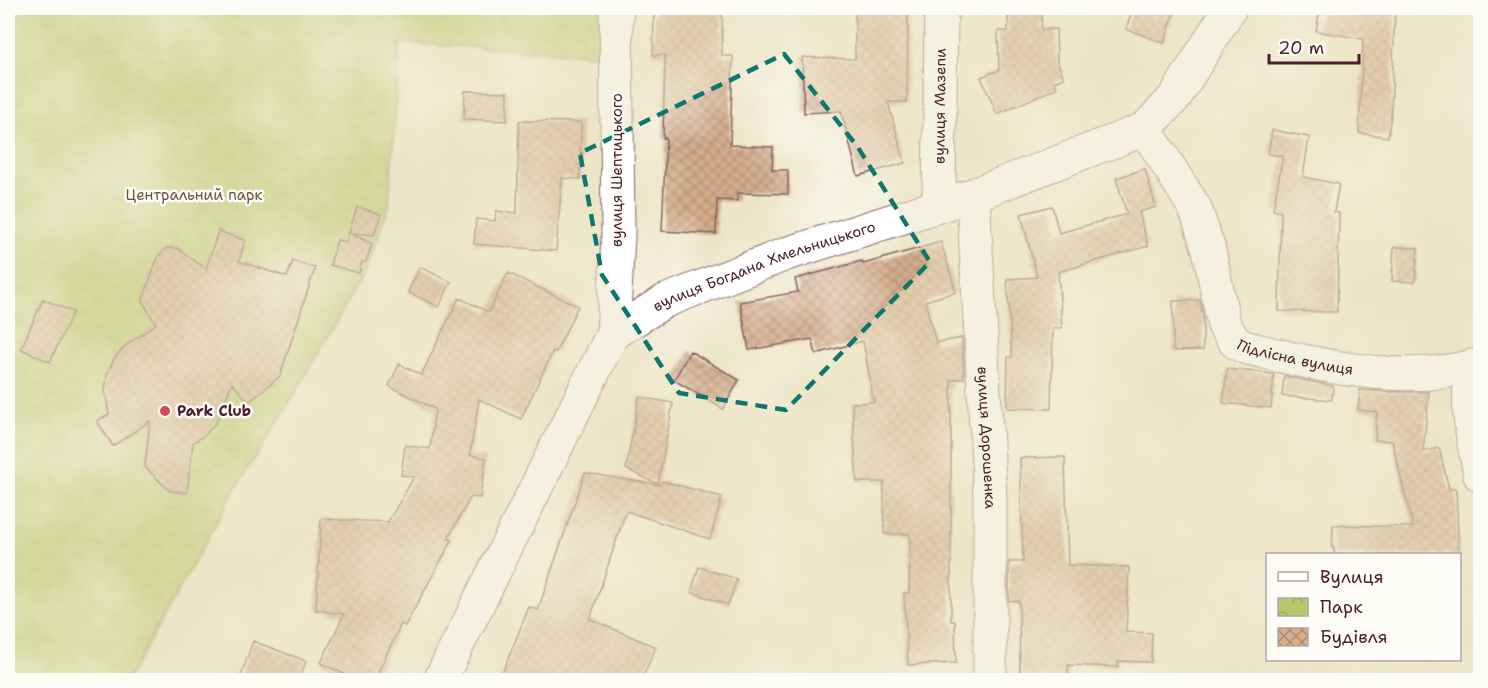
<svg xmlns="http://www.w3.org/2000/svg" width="1488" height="688" viewBox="0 0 1488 688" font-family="'Shantell Sans',sans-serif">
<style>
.park{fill:url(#park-crowns);stroke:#81744c;stroke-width:1.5}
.building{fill:url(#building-cross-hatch)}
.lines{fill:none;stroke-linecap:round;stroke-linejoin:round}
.street-casing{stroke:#836462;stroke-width:35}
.street{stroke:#fff;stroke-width:33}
.marked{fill:none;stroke:#0f766e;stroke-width:4.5;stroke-dasharray:12 8;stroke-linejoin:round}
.poi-dot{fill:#d1495b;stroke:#fdfcf7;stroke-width:2}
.labels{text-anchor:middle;stroke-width:5;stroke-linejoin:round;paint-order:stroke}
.street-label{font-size:15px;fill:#4a1f2b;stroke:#fdfcf7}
.park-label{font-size:15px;fill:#6b523e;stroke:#fdfcf7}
.poi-label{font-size:15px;font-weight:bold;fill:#4a1f2b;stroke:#fdfcf7;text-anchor:start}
</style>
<defs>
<pattern id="park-crowns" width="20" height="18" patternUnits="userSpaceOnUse" patternTransform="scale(1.5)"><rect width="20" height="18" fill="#b8c96c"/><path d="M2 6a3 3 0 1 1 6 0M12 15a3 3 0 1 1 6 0" fill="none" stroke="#a0ac5e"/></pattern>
<pattern id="building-cross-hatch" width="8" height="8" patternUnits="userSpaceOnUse" patternTransform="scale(1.5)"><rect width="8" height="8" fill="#d5ae8c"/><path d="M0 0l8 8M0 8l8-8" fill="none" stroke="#af8d73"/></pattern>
</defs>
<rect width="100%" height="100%" fill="#fdfcf7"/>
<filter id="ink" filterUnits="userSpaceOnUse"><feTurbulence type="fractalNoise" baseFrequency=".0167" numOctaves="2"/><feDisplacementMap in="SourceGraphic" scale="12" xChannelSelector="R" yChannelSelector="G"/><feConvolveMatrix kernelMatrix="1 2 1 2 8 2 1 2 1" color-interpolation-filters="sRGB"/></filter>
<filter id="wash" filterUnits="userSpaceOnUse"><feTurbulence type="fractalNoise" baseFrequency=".008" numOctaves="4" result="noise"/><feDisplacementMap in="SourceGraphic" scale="24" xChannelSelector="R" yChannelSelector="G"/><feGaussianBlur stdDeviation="1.35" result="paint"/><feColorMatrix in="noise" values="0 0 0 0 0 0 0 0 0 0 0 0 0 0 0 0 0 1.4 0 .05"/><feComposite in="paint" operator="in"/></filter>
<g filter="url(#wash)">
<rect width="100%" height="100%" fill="#ede5c7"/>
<path class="park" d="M8 8H603L601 55 400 43 389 205 366 270 284 412 234 491 135 668 125 680H8Z"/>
<g id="blocks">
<path class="building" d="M654 8H722V56H733L730 145 773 147 772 170H788V194L737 193V201L717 200 716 234 662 231 666 138H663L665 55H653Z
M855 8H908L907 102H888L905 163 858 176 841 111 804 113 802 57 855 59Z
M1008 8H1042L1041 30 1056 29 1057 61 1064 78 1054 82 1057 88 997 114 981 77 999 70 998 31H1008Z
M1133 8H1176L1164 43 1126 29Z
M1320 8H1395L1391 114 1388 137 1359 133 1363 39 1316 31Z
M465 91 508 92 507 121 464 119Z
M519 121 581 122 580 179 562 178 556 251 474 244 476 219 495 221 496 211 517 213Z
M1272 130 1309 137 1303 177 1339 184 1334 212 1339 213 1337 312 1279 311 1281 212 1273 210 1283 156 1268 154Z
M1145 169 1156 207 1139 212 1148 246 1058 272 1062 328H1053L1051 409 1007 408 1008 357H1012L1007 279 1037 277 1021 214 1052 206 1059 233 1127 214 1116 178Z
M357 207 381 214 374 235 350 233 372 244 366 262H362L359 273 330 265 337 240 346 242Z
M218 231 245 240 239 261 287 277 293 261 315 268 280 376 249 402 232 383 217 421 206 434 193 443 187 493 170 491 145 467 150 421 113 446 97 421 109 414 105 391 107 374 114 359 125 346 156 324 144 304 143 299 158 257 166 248H177L206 269Z
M941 242 956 292 925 301 936 343 962 338 964 378 951 380V621H955L956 663 908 665 904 593H909L910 534H884V482H857L852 403 874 402 863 341 816 354 812 339 749 350 740 302 798 292 795 279 862 261 863 264Z
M1394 247 1418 248 1415 282 1392 281Z
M420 267 451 282 439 307 408 292Z
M508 273 578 306 556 352 553 351 521 419 479 399 470 455 486 458 480 498 471 497 448 538 452 540 405 626 401 624 374 681H358L321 663 344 614 316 610 321 519 388 522 414 477 401 475 405 445 430 449 435 409 389 386 399 364 421 375 459 298 489 312Z
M43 299 73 312 50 362 21 349Z
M1200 300 1203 315V350L1173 351V301Z
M690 351 739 380 723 409 674 380Z
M1227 369 1274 374 1271 408 1223 403Z
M1284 376 1333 386 1332 400 1282 396Z
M1360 390 1392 392H1429L1423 452 1439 448 1449 489H1456L1459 555H1334V548H1332L1333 525 1413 527 1392 441 1375 440 1377 412 1358 410Z
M639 397 673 403 658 484 626 469Z
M1065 457 1068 565 1129 567 1126 632 1152 633 1151 662 1118 661V667L1068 665V681H1020L1019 601H1009V562H1023L1020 458Z
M585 473 660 485 662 481 722 497 710 539 626 511 590 619 656 647 641 681H499L529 607 538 610Z
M699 567 737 579 728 605 691 592Z
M253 641 306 661 299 681H239Z"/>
</g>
</g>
<g filter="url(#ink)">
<use href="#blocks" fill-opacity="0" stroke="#836462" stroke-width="1.5"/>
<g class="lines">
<g class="street-casing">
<g id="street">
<path id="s1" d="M1145 129 1195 208 1209 250 1224 325 1235 342 1244 347C1317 365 1406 387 1480 364"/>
<path id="s2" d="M973 195 990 497V680"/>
<path id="s3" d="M939 204 941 8"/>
<path d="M613 333 618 236 616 8"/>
<path d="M1473 366C1464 408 1473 435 1480 475"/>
<path id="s4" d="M440 680 613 333 665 301 786 254 973 195 1145 129 1175 97 1230 8"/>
</g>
</g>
<use href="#street" class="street"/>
</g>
</g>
<path d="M0 0H1488V688H0ZM784 54 857 146 930 262 786 410 679 393 602 275 580 153Z" fill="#ede5c7" fill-opacity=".55" fill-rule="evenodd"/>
<path class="marked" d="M784 54 857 146 930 262 786 410 679 393 602 275 580 153Z"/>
<circle class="poi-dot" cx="165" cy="411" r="6"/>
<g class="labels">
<g class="street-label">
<text dy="5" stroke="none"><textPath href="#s3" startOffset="98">вулиця Мазепи</textPath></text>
<text transform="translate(617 170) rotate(-90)" y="5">вулиця Шептицького</text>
<text dy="5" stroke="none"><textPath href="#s4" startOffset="554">вулиця Богдана Хмельницького</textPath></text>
<text dy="5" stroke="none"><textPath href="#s1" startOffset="297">Підлісна вулиця</textPath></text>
<text dy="5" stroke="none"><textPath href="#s2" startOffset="243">вулиця Дорошенка</textPath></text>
</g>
<g class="park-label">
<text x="194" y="200">Центральний парк</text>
</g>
<g class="poi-label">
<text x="177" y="416">Park Club</text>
</g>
</g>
<rect width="1488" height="688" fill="none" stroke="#fdfcf7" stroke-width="30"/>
<rect x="1266" y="553" width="195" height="108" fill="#fdfcf7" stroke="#b5a4a5" stroke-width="1.5"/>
<rect x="1278" y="572" width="30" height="9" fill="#ffffff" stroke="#b5a4a5" stroke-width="1.5"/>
<text x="1320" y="583" font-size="18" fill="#4a1f2b">Вулиця</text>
<rect x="1278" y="598" width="30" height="18" fill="url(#park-crowns)" stroke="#b5a4a5" stroke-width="1.5"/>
<text x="1320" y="613" font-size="18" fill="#4a1f2b">Парк</text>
<rect x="1278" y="628" width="30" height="18" fill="url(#building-cross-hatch)" stroke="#b5a4a5" stroke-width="1.5"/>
<text x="1320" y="643" font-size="18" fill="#4a1f2b">Будівля</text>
<path d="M1269 54v9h90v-9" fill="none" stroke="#4a1f2b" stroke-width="3"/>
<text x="1278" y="54" font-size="18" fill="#4a1f2b" stroke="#fdfcf7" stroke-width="4.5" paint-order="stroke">20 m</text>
</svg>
